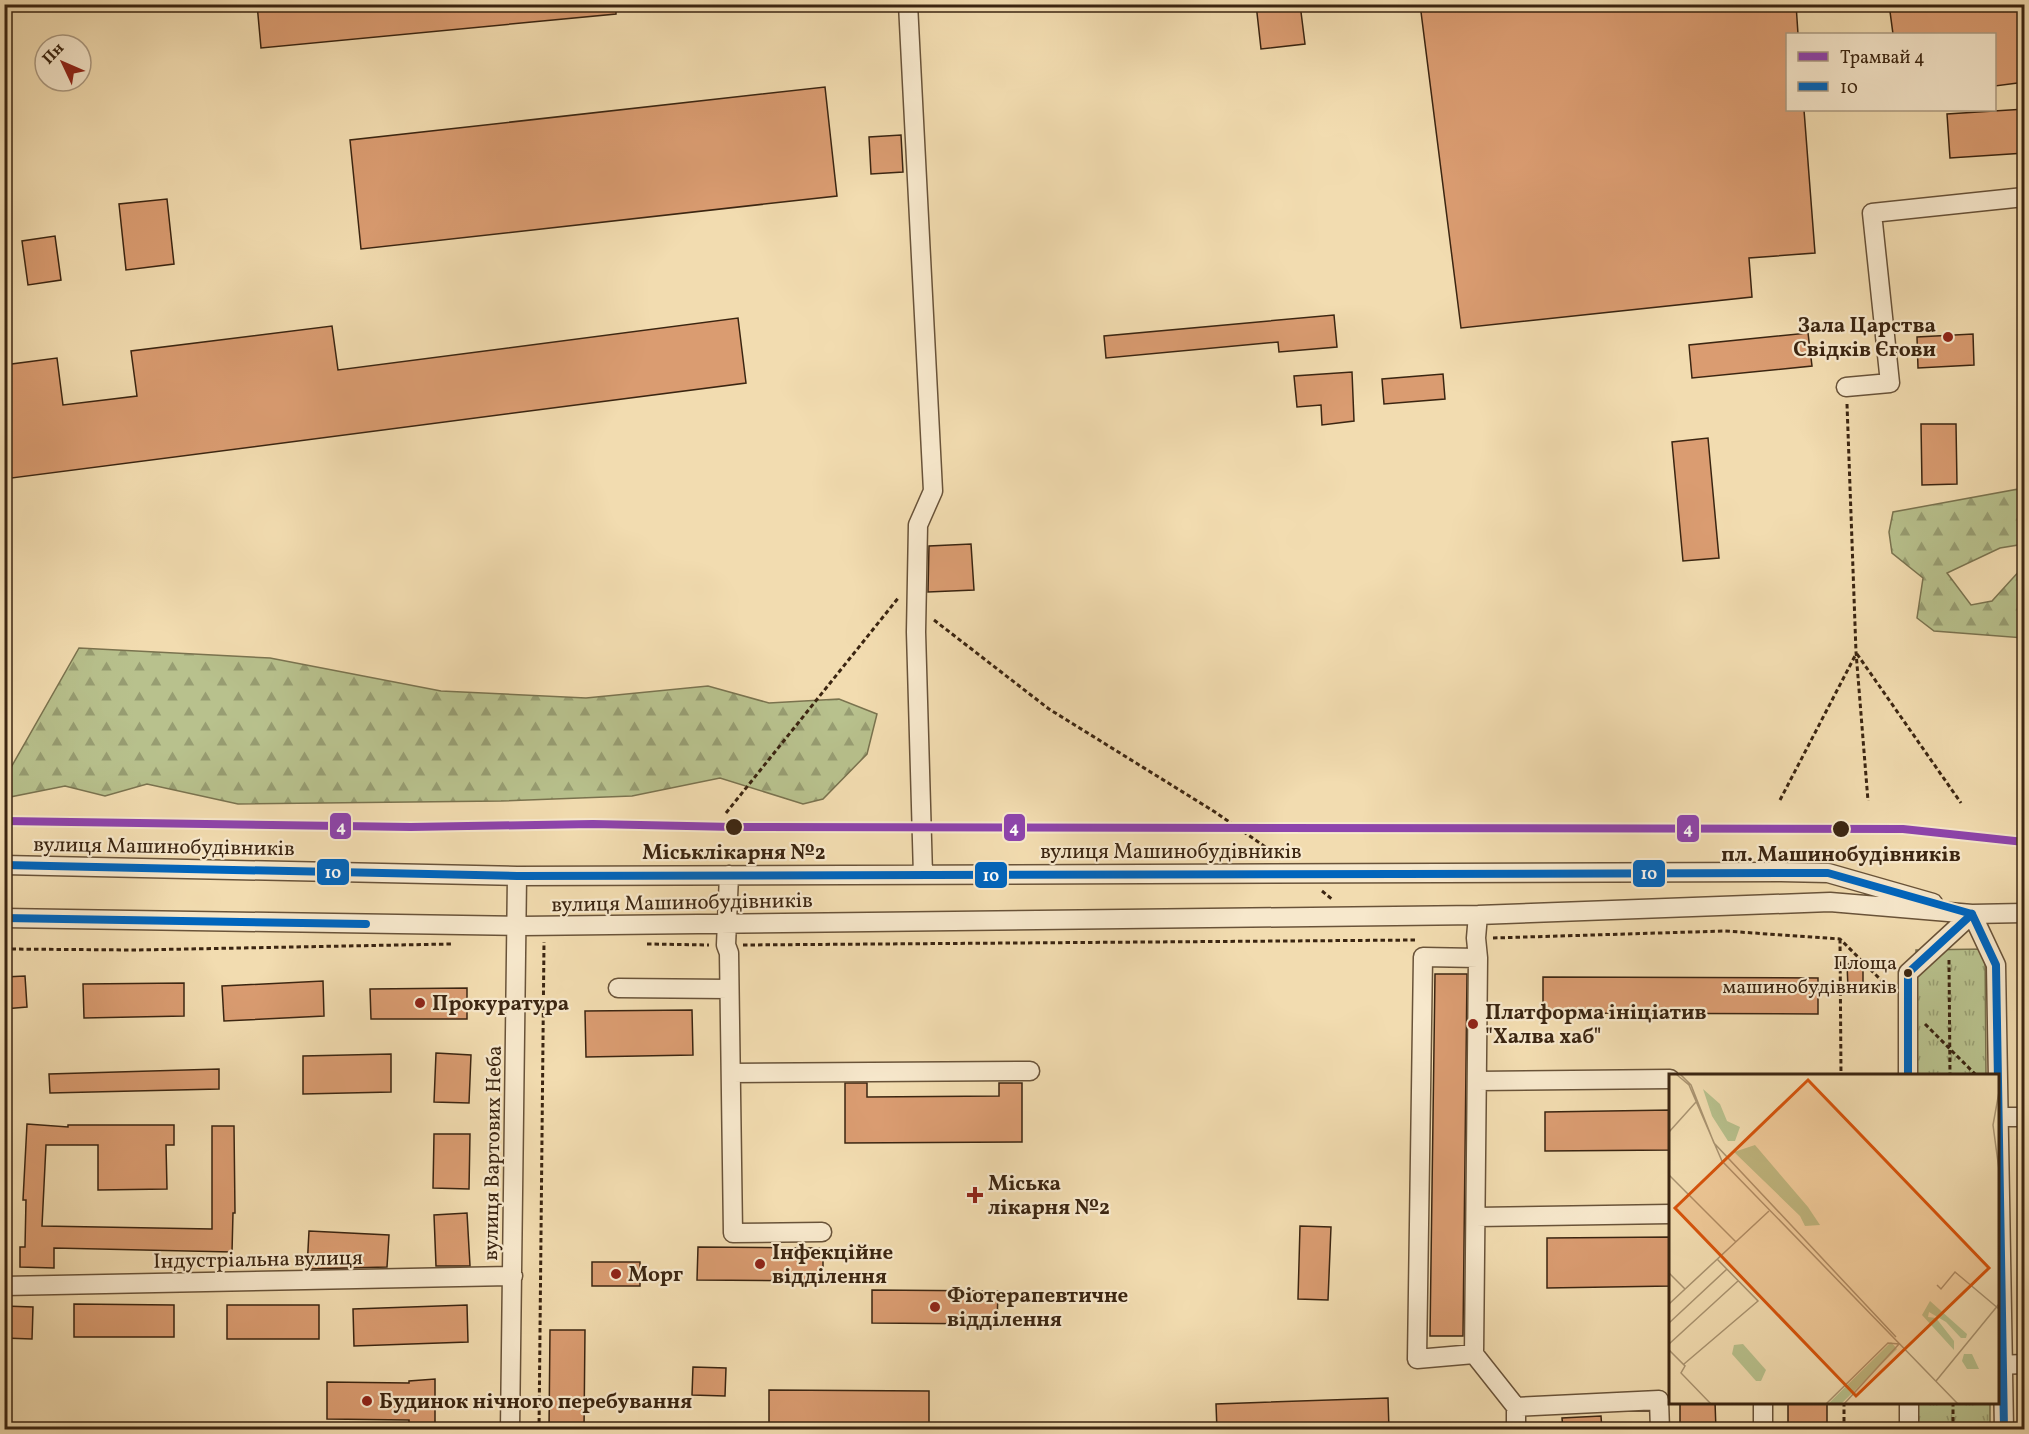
<svg xmlns="http://www.w3.org/2000/svg" width="2029" height="1434" viewBox="0 0 2029 1434" font-family="Vollkorn,serif">
<style>
.grass{fill:url(#grass-tufts);stroke:#7a734f;stroke-width:1.5}
.forest{fill:url(#forest-firs);stroke:#7a734f;stroke-width:1.5}
.building{fill:#da9c71;stroke:#3b2511;stroke-width:1.5}
.lines{fill:none;stroke-linecap:round;stroke-linejoin:round}
.minor-casing{stroke:#695339;stroke-width:21}
.path{stroke:#3b2511;stroke-width:3;stroke-dasharray:4.5 3;stroke-linecap:butt}
.minor{stroke:#f7e8cc;stroke-width:18}
.bus-1-casing{stroke:#f7e8cc;stroke-width:12}
.bus-1{stroke:#0065bd;stroke-width:8}
.tram-1-casing{stroke:#f7e8cc;stroke-width:12}
.tram-1{stroke:#8e44ad;stroke-width:8}
.poi-dot{fill:#8f2418;stroke:#f7e8cc;stroke-width:2}
.stop-dot{fill:#3b2511;stroke:#f7e8cc;stroke-width:2}
.labels{text-anchor:middle;stroke-width:4.5;stroke-linejoin:round;paint-order:stroke}
.bus-label{font-size:20px;fill:#3b2511;stroke:#f7e8cc;text-anchor:end}
.poi-label{font-size:21px;font-weight:bold;fill:#3b2511;stroke:#f7e8cc;text-anchor:start}
.street-label{font-size:21px;fill:#3b2511;stroke:#f7e8cc}
.stop-label{font-size:21px;font-weight:bold;fill:#3b2511;stroke:#f7e8cc}
.inset-road{fill:none;stroke:#a99370;stroke-width:1.5}
.view{fill:#d7540c;fill-opacity:0.15;stroke:#d7540c;stroke-width:3}
.inset-edge{fill:none;stroke:#3b2511;stroke-width:3}
.line-badge{stroke:#f7e8cc;stroke-width:2}
.badge-label{font-size:16px;text-anchor:middle;font-weight:bold;fill:#fff}
</style>
<defs>
<pattern id="grass-tufts" width="24" height="20" patternUnits="userSpaceOnUse" patternTransform="scale(1.5)"><rect width="24" height="20" fill="#b8c18d"/><path d="M3 7l-1-3M5 7V3M7 7l1-3M15 17l-1-3M17 17v-4M19 17l1-3" fill="none" stroke="#979d72"/></pattern>
<pattern id="forest-firs" width="22" height="20" patternUnits="userSpaceOnUse" patternTransform="scale(1.5)"><rect width="22" height="20" fill="#b8c18d"/><path d="M5 1l3.5 6h-7zM16 11l3.5 6h-7z" fill="#979d72"/></pattern>
</defs>
<rect width="100%" height="100%" fill="#f2dcb0"/>
<filter id="stains"><feTurbulence type="fractalNoise" baseFrequency=".00333" numOctaves="4"/><feColorMatrix values="0 0 0 0 .2 0 0 0 0 .09 0 0 0 0 .02 0 0 0 .5 -.17"/></filter>
<radialGradient id="worn" r=".72"><stop offset=".6" stop-color="#630" stop-opacity="0"/><stop offset="1" stop-color="#630" stop-opacity=".3"/></radialGradient>
<path class="grass" d="M1985 949 1986 1075H1917L1916 950Z
M1918 1403H1990V1429H1918Z"/>
<path class="forest" d="M2024 488V544L2000 548 1947 573 1971 605 1992 601 2021 569 2024 570V638L1934 631 1917 618 1923 578 1892 553 1889 532 1893 512Z
M79 648 270 658 441 691 586 698 708 686 769 703 839 699 877 714 867 754 823 799 803 804 720 778 632 796 501 801 238 804 147 784 105 796 65 786 5 798V778Z"/>
<path class="building" d="M257 4H616V14L261 48Z
M1256 4H1300L1305 44 1261 49Z
M1420 4H1796L1798 34H1788V110H1804L1815 253 1749 258 1752 297 1461 328Z
M1889 4H2025V82L1995 86V34H1893Z
M825 87 837 196 361 249 350 140Z
M2025 109V153L1950 158 1947 114Z
M901 135 903 172 871 174 869 137Z
M167 199 174 264 126 270 119 204Z
M55 236 61 280 28 285 22 241Z
M1334 315 1337 347 1279 352 1278 342 1106 358 1104 336Z
M738 318 746 383 4 479V365L57 358 63 405 137 396 131 351 332 326 338 370Z
M1808 333 1812 366 1692 378 1689 345Z
M1973 334 1974 365 1918 368 1917 337Z
M1352 372 1354 421 1322 425 1321 405 1297 407 1294 376Z
M1443 374 1445 399 1384 404 1382 379Z
M1921 424H1956L1957 484 1922 485Z
M1708 438 1719 558 1683 561 1672 442Z
M971 544 974 590 928 592 929 546Z
M1847 964H1863V987L1848 988Z
M1435 974H1467L1463 1336H1430Z
M25 976 27 1007 4 1009V977Z
M1543 977 1818 978V1014L1543 1013Z
M323 981 324 1016 224 1021 222 986Z
M184 983V1016L84 1018 83 984Z
M467 988V1019H371L370 989Z
M692 1010 693 1055 586 1057 585 1011Z
M436 1053 471 1055 469 1103 434 1102Z
M391 1054V1092L303 1094V1056Z
M219 1069V1089L50 1093 49 1074Z
M845 1083H867V1097L999 1096V1083H1022V1142L845 1143Z
M1671 1110V1150L1545 1151V1112Z
M27 1124 68 1127V1125H174V1145H166L167 1189 98 1190V1145H46L42 1226 212 1229V1126H234L235 1213H233L232 1252 54 1248V1268L20 1267V1247H25L26 1200H23Z
M434 1134H470L469 1189 433 1188Z
M467 1213 470 1266H436L434 1215Z
M1300 1226 1331 1227 1328 1300 1298 1299Z
M309 1231 389 1235 387 1267 307 1269Z
M1671 1237V1286L1547 1288V1238Z
M698 1247 823 1248V1281L697 1280Z
M592 1262H640V1286H592Z
M872 1290 998 1291 997 1324 872 1323Z
M74 1304 174 1305V1337H74Z
M227 1305H319V1339H227Z
M467 1305 468 1342 354 1346 353 1309Z
M4 1306 33 1307 32 1339 4 1338Z
M550 1330H585L584 1430H549Z
M693 1367 726 1368 725 1396 692 1395Z
M435 1379V1430H409V1420L327 1419V1382L409 1383V1381Z
M769 1390 929 1391V1430H769Z
M1388 1398 1389 1430H1217L1216 1404Z
M1680 1402H1715L1716 1430H1680Z
M1788 1402H1827V1430H1788Z
M1601 1416 1602 1430H1563L1562 1418Z"/>
<g class="lines">
<g class="minor-casing">
<path id="minor" d="M908 4 933 491 918 525 916 632 923 875
M1846 387 1890 383 1872 213 2024 197
M4 865 517 876 1781 872 1828 873 1933 903
M729 875 726 945 729 953 733 1233 822 1232
M1972 914 1996 965 2004 1430
M1478 915 1476 938 1478 958 1474 1354 1516 1407
M4 918 522 926 1478 915 1830 902 1972 914 2024 913
M618 988 729 989
M731 1073 1030 1071
M1908 1076V973L1972 914
M1477 1081 1670 1079
M1998 1117H2024
M1476 1217 1670 1214
M4 1286 513 1276
M1474 1354 1417 1359 1423 957 1478 958
M1998 1365 2024 1364
M1763 1402V1430
M1909 1402V1430
M510 1430 517 876
M1516 1430V1407L1659 1400 1660 1430"/>
</g>
<path class="path" d="M1847 404 1856 652 1868 801
M934 620 1049 709 1215 812 1277 855
M1857 654 1961 803
M1780 800 1856 654
M726 813 899 597
M1322 891 1333 900
M1493 938 1725 931 1840 939 1891 990
M1840 939 1841 1076
M647 944 709 945
M743 945 1417 940
M4 949 136 950 451 944
M1949 960 1950 1076
M1925 1024 1977 1076
M1844 1402V1430
M1953 1402V1430
M539 1430 544 942"/>
<use href="#minor" class="minor"/>
<g class="bus-1-casing">
<path id="bus-1" d="M4 865 517 876 1828 873 1972 914
M1972 914 1996 965 2004 1430
M4 918 366 924
M1908 1076V973L1972 914"/>
</g>
<use href="#bus-1" class="bus-1"/>
<g class="tram-1-casing">
<path id="tram-1" d="M4 821 411 827 593 824 734 827 1903 829 2024 842"/>
</g>
<use href="#tram-1" class="tram-1"/>
</g>
<g class="poi-dot">
<circle cx="1948" cy="337" r="6"/>
<circle cx="420" cy="1003" r="6"/>
<circle cx="1473" cy="1024" r="6"/>
<path d="M972 1186h6v6h6v6h-6v6h-6v-6h-6v-6h6z"/>
<circle cx="760" cy="1264" r="6"/>
<circle cx="616" cy="1274" r="6"/>
<circle cx="935" cy="1307" r="6"/>
<circle cx="367" cy="1401" r="6"/>
</g>
<g class="stop-dot">
<circle cx="734" cy="827" r="9"/>
<circle cx="1841" cy="829" r="9"/>
<circle cx="1908" cy="973" r="5"/>
</g>
<g class="labels">
<g class="bus-label">
<text x="1897" y="969">Площа<tspan x="1897" dy="24">машинобудівників</tspan></text>
</g>
<g class="poi-label">
<text x="1936" y="332" text-anchor="end">Зала Царства<tspan x="1936" dy="24">Свідків Єгови</tspan></text>
<text x="432" y="1010">Прокуратура</text>
<text x="1485" y="1019">Платформа ініціатив<tspan x="1485" dy="24">"Халва хаб"</tspan></text>
<text x="988" y="1190">Міська<tspan x="988" dy="24">лікарня №2</tspan></text>
<text x="772" y="1259">Інфекційне<tspan x="772" dy="24">відділення</tspan></text>
<text x="628" y="1281">Морг</text>
<text x="947" y="1302">Фіотерапевтичне<tspan x="947" dy="24">відділення</tspan></text>
<text x="379" y="1408">Будинок нічного перебування</text>
</g>
<g class="street-label">
<text transform="translate(164 846) rotate(1)" y="7">вулиця Машинобудівників</text>
<text x="1171" y="858">вулиця Машинобудівників</text>
<text transform="translate(682 902) rotate(-1)" y="7">вулиця Машинобудівників</text>
<text transform="translate(492 1153) rotate(-89)" y="7">вулиця Вартових Неба</text>
<text transform="translate(258 1259) rotate(-1)" y="7">Індустріальна вулиця</text>
</g>
<g class="stop-label">
<text x="734" y="859">Міськлікарня №2</text>
<text x="1841" y="861">пл. Машинобудівників</text>
</g>
</g>
<g transform="translate(1669 1074)">
<rect width="330" height="330" fill="#f2dcb0"/>
<path d="M222 268 228 275 172 330H159Z" fill="#b8c18d"/>
<path d="M34 15 51 30 58 47 71 53 66 67H59L43 42ZM86 71 139 133 151 151 136 152 131 142 65 78ZM261 227 298 260 297 264H292L277 248 260 238 259 243 267 244 285 267V276L253 241ZM295 280H303L310 295H298L293 287Z" fill="#b8c18d"/>
<path d="M74 270 97 296 92 307H87L63 280 65 271Z" fill="#b8c18d"/>
<path class="inset-road" d="M7 0 20 11 53 87 289 330M11 0 22 11 45 69 227 263M330 18 324 51 330 96M0 58 27 28M0 101 67 168M0 199 16 215M268 211 272 215 286 198 330 235M0 230 100 137M0 249 58 195M0 270 69 207M0 276 16 292 12 299 42 330M15 290 89 227 48 185M267 307 330 230M157 330 219 269 230 270M175 330 230 270"/>
<path class="view" d="M139 6 320 194 187 322 6 134Z"/>
<rect width="330" height="330" class="inset-edge"/>
</g>
<g class="line-badge">
<rect x="329" y="812" width="23" height="28" rx="6" fill="#8e44ad"/>
<rect x="1003" y="813" width="23" height="29" rx="6" fill="#8e44ad"/>
<rect x="1676" y="814" width="24" height="29" rx="6" fill="#8e44ad"/>
<rect x="316" y="858" width="34" height="28" rx="6" fill="#0065bd"/>
<rect x="1632" y="859" width="34" height="29" rx="6" fill="#0065bd"/>
<rect x="974" y="861" width="34" height="28" rx="6" fill="#0065bd"/>
</g>
<g class="badge-label">
<text x="341" y="832">4</text>
<text x="1014" y="833">4</text>
<text x="1688" y="834">4</text>
<text x="333" y="878">10</text>
<text x="1649" y="879">10</text>
<text x="991" y="881">10</text>
</g>
<rect width="2029" height="1434" fill="none" stroke="#f2dcb0" stroke-width="24"/>
<rect x="6" y="6" width="2017" height="1422" fill="none" stroke="#3b2511" stroke-width="3"/>
<rect x="12" y="12" width="2005" height="1410" fill="none" stroke="#3b2511" stroke-width="1.5"/>
<rect x="1786" y="33" width="210" height="78" fill="#f7e8cc" stroke="#ac9a81" stroke-width="1.5"/>
<rect x="1798" y="52" width="30" height="9" fill="#8e44ad" stroke="#ac9a81" stroke-width="1.5"/>
<text x="1840" y="63" font-size="18" fill="#3b2511">Трамвай 4</text>
<rect x="1798" y="82" width="30" height="9" fill="#0065bd" stroke="#ac9a81" stroke-width="1.5"/>
<text x="1840" y="93" font-size="18" fill="#3b2511">10</text>
<g transform="translate(63 63) rotate(314)"><circle r="28" fill="#f7e8cc" stroke="#ac9a81" stroke-width="1.5"/>
<path d="M0-4.5L10 22L0 15L-10 22Z" fill="#8f2418"/>
<text y="-9" font-size="16" font-weight="bold" text-anchor="middle" fill="#3b2511">Пн</text>
</g>
<rect width="100%" height="100%" filter="url(#stains)"/>
<rect width="100%" height="100%" fill="url(#worn)"/>
</svg>
